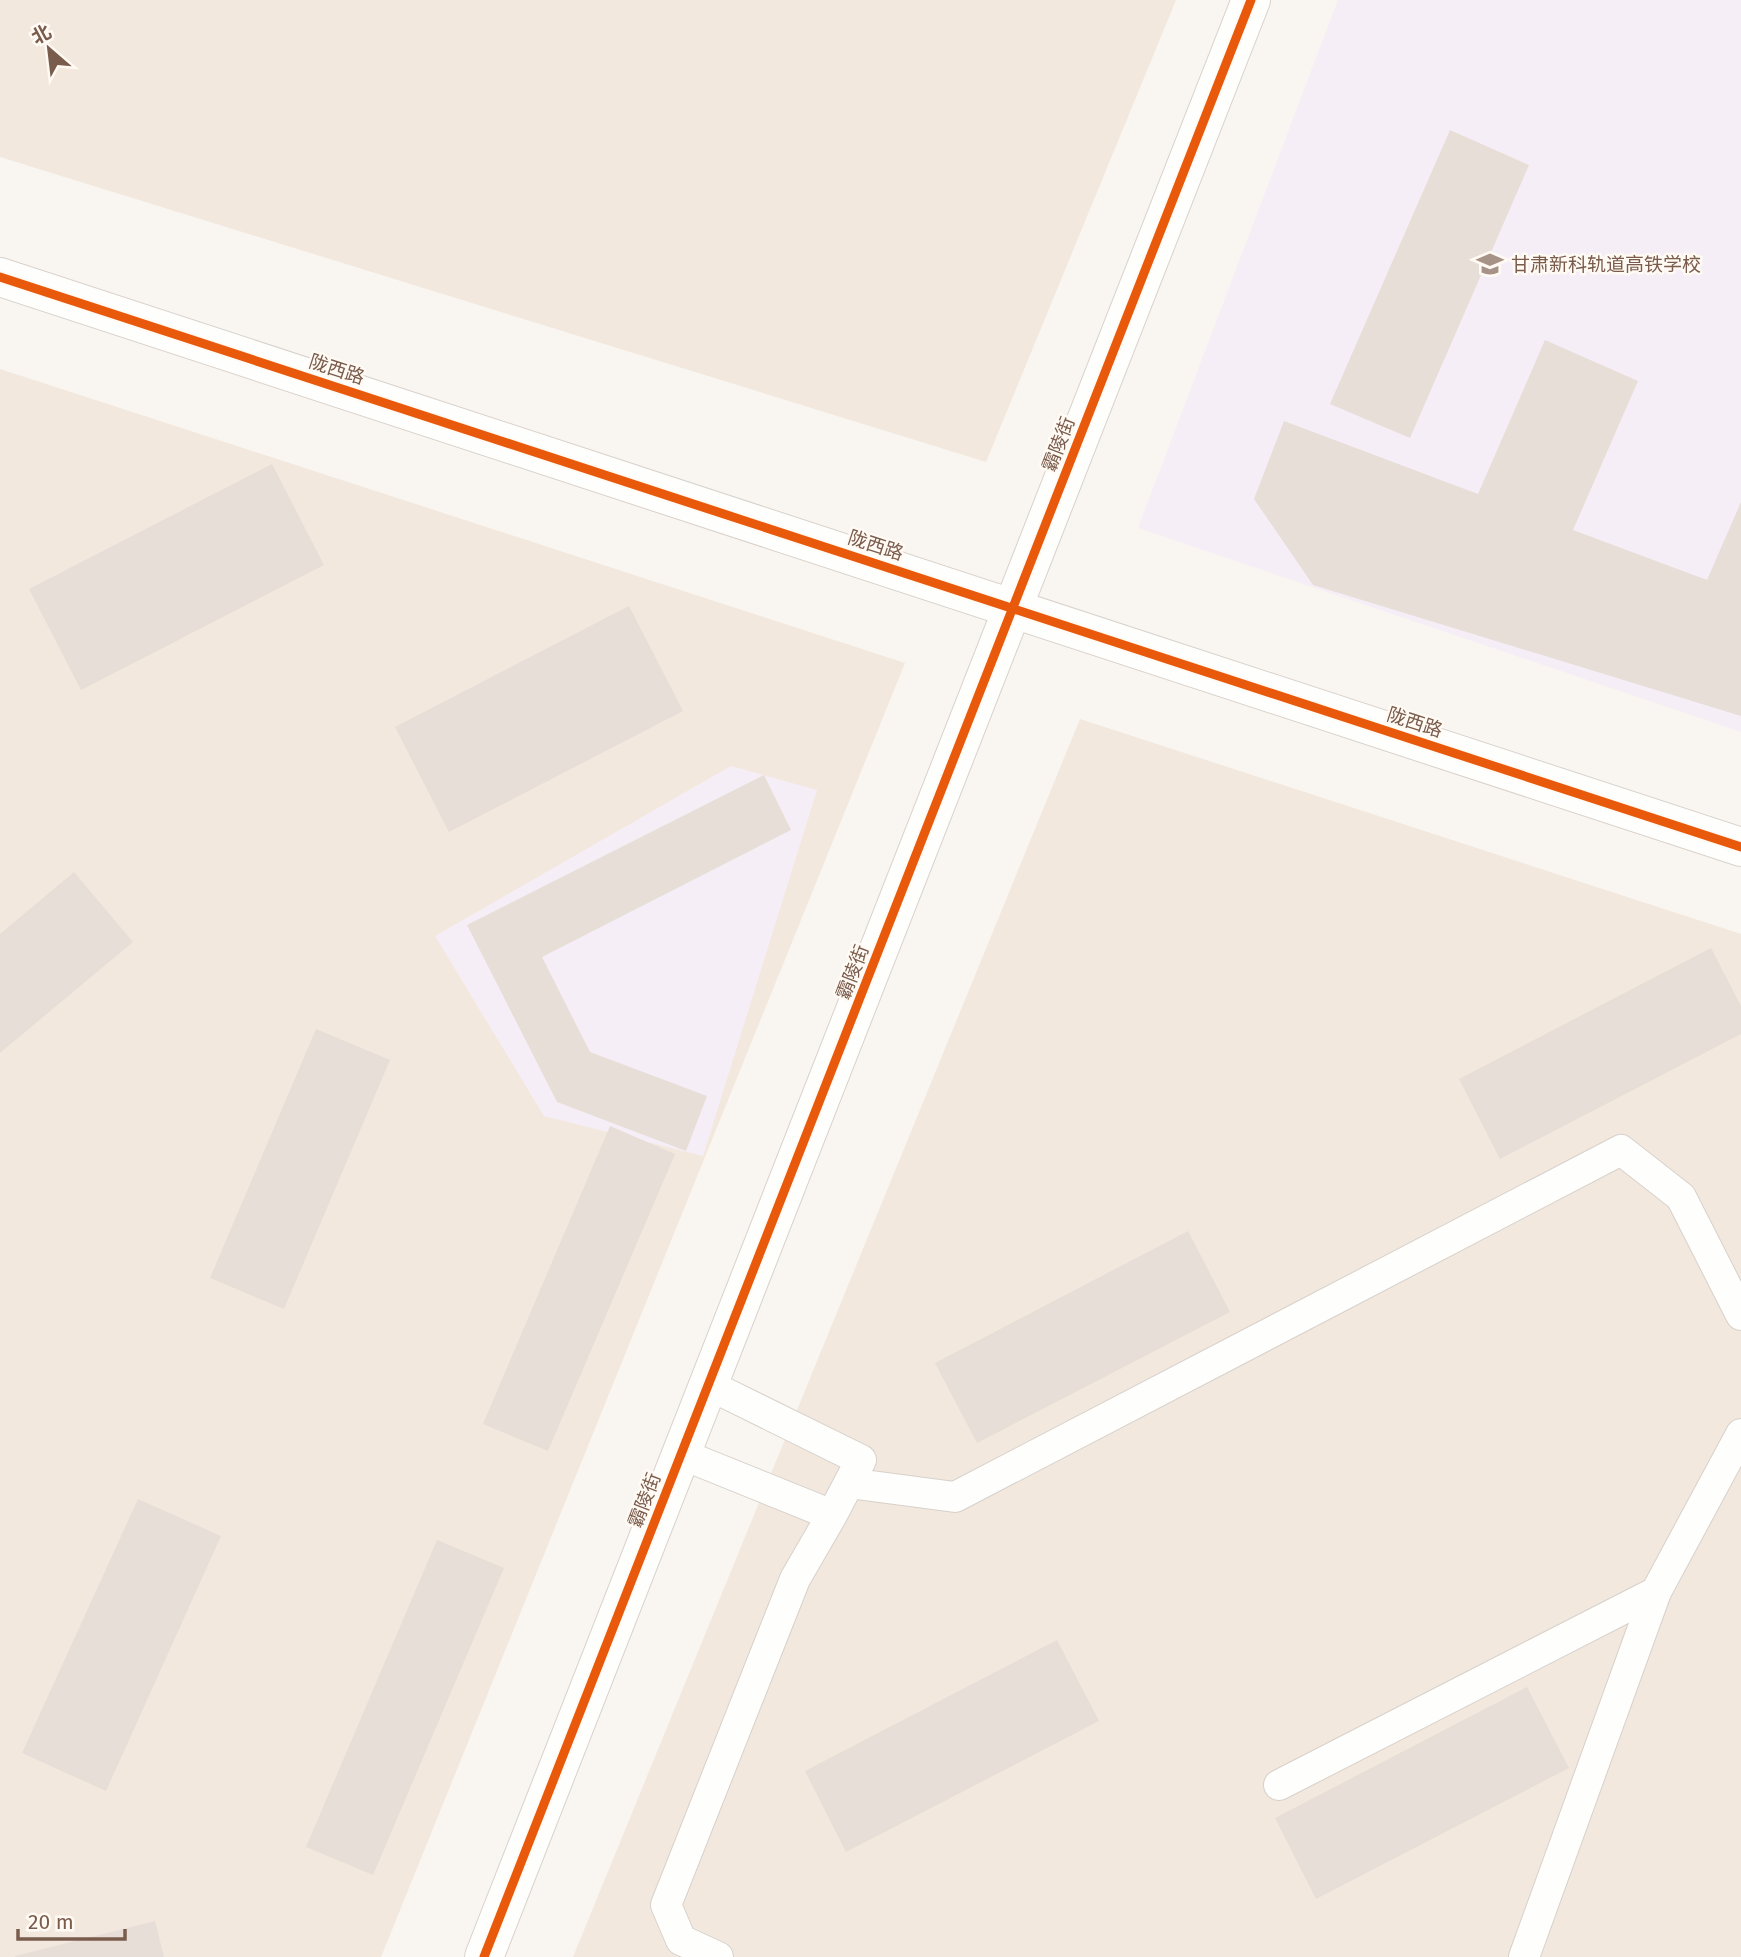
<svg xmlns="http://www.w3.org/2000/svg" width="1741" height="1957" viewBox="0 0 1741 1957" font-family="'Fira Sans','Noto Sans SC',sans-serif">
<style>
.residential{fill:#f2e8de}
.education{fill:#f6eef6}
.building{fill:#e6ded7}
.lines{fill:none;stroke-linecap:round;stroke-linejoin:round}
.street-casing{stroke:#d7d1cb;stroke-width:32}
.secondary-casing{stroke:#d9d2cb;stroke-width:40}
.street{stroke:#fefefd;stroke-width:30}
.secondary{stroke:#fefefd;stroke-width:38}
.cycleway-casing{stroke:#fffaf3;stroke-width:13}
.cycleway{stroke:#e8590c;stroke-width:9}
.labels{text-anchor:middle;stroke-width:5;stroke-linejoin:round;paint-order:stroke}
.poi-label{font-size:19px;fill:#7a5c4d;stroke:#fffaf3;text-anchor:start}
.street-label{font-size:19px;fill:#7a5c4d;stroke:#fffaf3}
</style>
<rect width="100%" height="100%" fill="#f9f5f0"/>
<path class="residential" d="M0 0H1176L986 462 0 157Z
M0 369 905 663 381 1957H0Z
M1080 719 1741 934V1957H573Z"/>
<path class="education" d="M1338 0H1741V732L1138 528Z
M731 766 817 790 703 1156 544 1116 435 936Z"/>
<path class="building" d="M1450 130 1529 165 1410 438 1330 404Z
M1545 340 1638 381 1573 530 1707 580 1741 502V716L1313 585 1254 499 1284 421 1478 494Z
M272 464 324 565 81 690 29 589Z
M629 606 683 711 449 832 395 727Z
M764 775 791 830 542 957 590 1052 707 1096 686 1151 557 1102 467 925Z
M74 872 133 942 0 1053V934Z
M1711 948 1741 1006V1034L1500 1159 1459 1079Z
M316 1029 390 1060 284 1309 210 1278Z
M610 1126 675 1154 548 1451 483 1424Z
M1188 1231 1230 1312 977 1443 935 1363Z
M138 1499 221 1536 106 1791 22 1753Z
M437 1540 504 1568 373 1875 306 1847Z
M1057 1640 1099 1721 846 1852 805 1771Z
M1527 1687 1569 1768 1316 1899 1275 1818Z
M155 1921 164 1957H15V1956Z"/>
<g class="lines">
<g class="street-casing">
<path id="street" d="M681 1454 832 1515 861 1460 709 1385
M849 1483 955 1497 1621 1150 1681 1197 1741 1315
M1279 1785 1656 1592 1741 1434
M718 1957 681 1940 666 1905 795 1579 832 1515
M1524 1957 1656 1592"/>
</g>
<g class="secondary-casing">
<path id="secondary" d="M0 277 1741 847
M484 1957 1251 0"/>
</g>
<use href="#street" class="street"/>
<use href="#secondary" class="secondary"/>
<g class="cycleway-casing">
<path id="cycleway" d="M0 277 1741 847
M484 1957 1251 0"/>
</g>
<use href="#cycleway" class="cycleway"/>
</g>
<defs>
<g id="school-bare" transform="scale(2.1)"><path d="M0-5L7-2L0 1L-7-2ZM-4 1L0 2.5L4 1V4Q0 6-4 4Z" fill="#a69286" stroke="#fffaf3" stroke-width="2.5" paint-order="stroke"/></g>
</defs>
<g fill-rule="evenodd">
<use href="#school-bare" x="1490" y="264"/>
</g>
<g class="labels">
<g class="poi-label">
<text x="1511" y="271">甘肃新科轨道高铁学校</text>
</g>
<g class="street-label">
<text transform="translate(337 369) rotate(18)" y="7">陇西路</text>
<text transform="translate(1058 444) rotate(-69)" y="7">霸陵街</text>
<text transform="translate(876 545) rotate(18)" y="7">陇西路</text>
<text transform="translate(1415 722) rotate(18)" y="7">陇西路</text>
<text transform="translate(852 972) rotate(-69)" y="7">霸陵街</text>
<text transform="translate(644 1500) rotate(-69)" y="7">霸陵街</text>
</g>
</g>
<g transform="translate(49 49) rotate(332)" stroke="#fffaf3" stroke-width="5" paint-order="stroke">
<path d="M0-5L12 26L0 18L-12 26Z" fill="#7a5c4d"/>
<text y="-10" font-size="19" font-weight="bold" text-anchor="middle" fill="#7a5c4d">北</text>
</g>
<path d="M18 1929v10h107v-10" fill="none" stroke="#7a5c4d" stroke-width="3.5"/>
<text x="28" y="1929" font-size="21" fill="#7a5c4d" stroke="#fffaf3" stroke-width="5" paint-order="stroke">20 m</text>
</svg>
